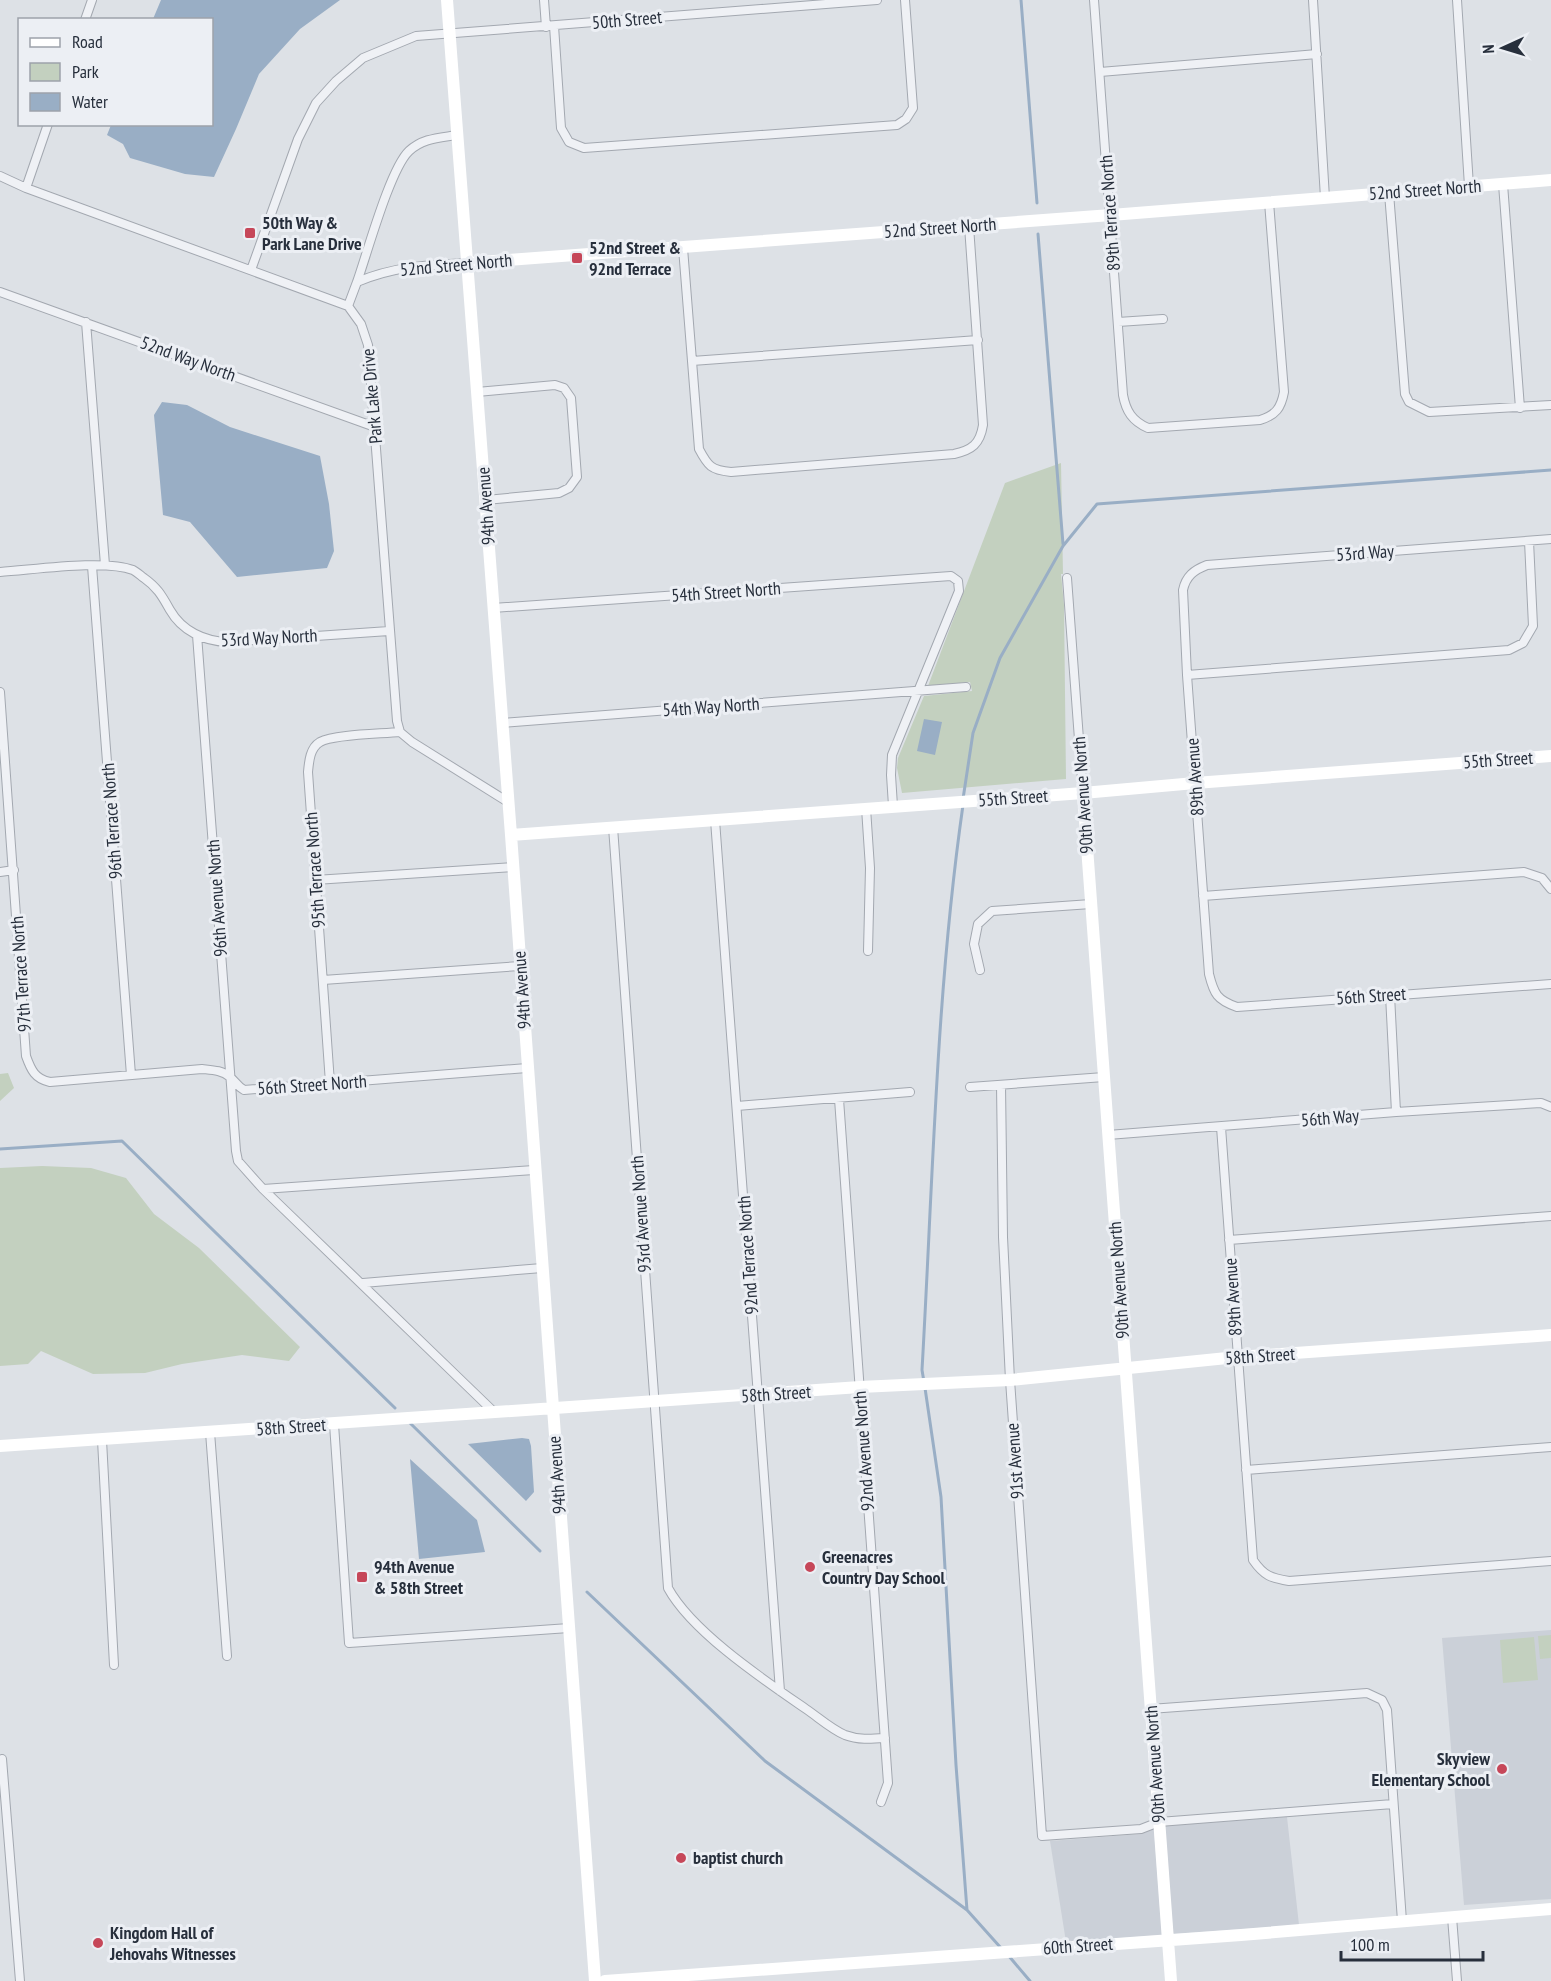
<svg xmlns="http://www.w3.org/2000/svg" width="1551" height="1981" viewBox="0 0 1551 1981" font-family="'PT Sans Narrow',sans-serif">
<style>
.built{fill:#cbd0d8}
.green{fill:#c3d0bf}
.water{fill:#99aec5}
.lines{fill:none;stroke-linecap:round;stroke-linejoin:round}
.stream{stroke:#99aec5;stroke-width:3}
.street-casing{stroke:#a3a8b0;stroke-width:10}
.street{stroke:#eff1f5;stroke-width:8}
.secondary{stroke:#fff;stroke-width:12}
.poi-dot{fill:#c64759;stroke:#eceff4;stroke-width:2}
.labels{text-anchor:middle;stroke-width:6;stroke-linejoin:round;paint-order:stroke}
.street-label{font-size:18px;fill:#272f3c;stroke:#eceff4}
.poi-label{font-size:18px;font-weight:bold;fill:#272f3c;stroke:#eceff4;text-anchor:start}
</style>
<rect width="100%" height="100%" fill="#dde1e6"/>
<path class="built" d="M1551 1630V1899L1464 1905 1442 1638Z
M1287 1817 1299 1925 1173 1934 1165 1826Z
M1154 1829 1162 1935 1066 1942 1050 1841 1141 1834Z"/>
<path class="green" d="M1061 463 1063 574H1061L1064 605 1066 779 902 793 897 768 898 758 924 696 972 691 970 682 928 686 1005 483Z
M8 1073 14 1088 0 1101V1074Z
M42 1166 91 1168 126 1178 154 1214 199 1248 300 1347 289 1361 242 1355 182 1364 145 1373 93 1374 41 1351 28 1364 0 1366V1168Z
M1551 1635V1658L1540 1659 1538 1636Z
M1534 1637 1538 1680 1503 1683 1500 1640Z"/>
<path class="water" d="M161 0H340L300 29 259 74 236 129 214 177 185 174 130 158 123 144 107 135 111 125 212 124V20L153 19Z
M162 402 187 405 230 427 320 456 329 504 334 551 327 568 237 577 190 522 163 515 154 415Z
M924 719 942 722 935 755 917 751Z
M522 1438 529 1439 531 1446 534 1492 526 1501 468 1444Z
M410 1459 477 1520 485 1552 419 1559Z"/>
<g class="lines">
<path class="stream" d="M1021 0 1037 203
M1038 234 1063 544
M963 799 973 733 1000 658 1063 546 1097 504 1551 470
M0 1149 122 1141 395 1408
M924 1382 922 1370C933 1180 936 994 963 805
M925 1388 941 1497 956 1765 967 1910
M409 1422 540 1551
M587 1592 765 1761 967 1910 1001 1948
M1008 1955 1030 1981"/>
<g class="street-casing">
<path id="street" d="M544 0 546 27
M1094 0 1123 395C1126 411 1132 421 1148 428L1260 420C1276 415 1281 408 1284 392L1269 202
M1313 0 1325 198
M1457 0 1469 186
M85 20 92 0
M554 26 561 128 569 142 584 148 897 125 906 119 913 108 905 0
M1100 72 1317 54
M0 176 26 188 348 306 361 324 368 345 397 721 400 732 412 742 508 802
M1503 184 1520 408
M26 188 48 124
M1389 193 1405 394 1409 402 1429 412 1551 405
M683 248 699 449C708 466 711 470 731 472L954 454C972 450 980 444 983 425L969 226
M251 270 298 139 316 103 336 81 363 58 416 36 877 0
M357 282C367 254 390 169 409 151 423 138 439 138 457 135
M0 292 375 427
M348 306 357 282C395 266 428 265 468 263
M86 322 105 565
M1118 322 1163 319
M692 361 978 340
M477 392 555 385 564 388 571 398 577 477 569 488 559 493 486 500
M1551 539 1207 565C1194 570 1186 576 1183 590L1187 675 1209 974C1214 994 1217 1000 1237 1007L1551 984
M92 566 131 1075
M0 572C33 570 104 559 133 570 137 572 141 576 144 578 158 588 162 596 170 610 182 631 204 641 227 642L389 631
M1067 578 1083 793
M493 608 951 576 958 581 959 591 892 755 891 775 893 806
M197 635 236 1151 238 1161 263 1189 494 1412
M1187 675 1509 650 1523 643 1533 626 1529 541
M0 692 26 1056C31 1070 35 1079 50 1082L202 1069C211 1070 222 1070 230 1077 235 1081 237 1086 244 1090L527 1068
M502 723 966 687
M866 808 870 868 868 951
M715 820 780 1691
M613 827 668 1588C692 1632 764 1680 806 1709 818 1717 831 1729 845 1735 858 1740 871 1739 885 1738
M0 872 14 870
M315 880 513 867
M1203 896 1524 872 1542 878 1551 889
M980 970 974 944 978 924 992 911 1091 904
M323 980 520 966
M1390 995 1396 1112
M330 1083 308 772C309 761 310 748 320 742 335 734 381 734 400 732
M1001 1085 1003 1237 1010 1380 1042 1836 1141 1829 1159 1822 1393 1804
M970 1087 1104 1077
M839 1099 888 1783 881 1802
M737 1106 910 1092
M1221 1127 1253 1560C1264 1576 1271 1578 1289 1581L1551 1561
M1108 1135 1396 1112 1541 1103 1551 1107
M263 1189 534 1170
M1229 1240 1551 1216
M363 1283 542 1268
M334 1424 349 1643 569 1628
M210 1432 227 1656
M102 1440 114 1665
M1246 1470 1551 1447
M1150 1709 1367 1693 1382 1700 1387 1710 1402 1921
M2 1759 20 1981
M1452 1917 1457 1981"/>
</g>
<use href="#street" class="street"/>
<path class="secondary" d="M447 0 511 835 595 1981
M468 263 1111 215 1551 180
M1083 793 1171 1981
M511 835 1083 793 1195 783 1551 756
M0 1446 860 1387 1010 1380 1237 1357 1551 1335
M605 1981 1241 1935 1551 1909"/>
</g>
<g class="poi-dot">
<rect x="244" y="227" width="12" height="12" rx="3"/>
<rect x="571" y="252" width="12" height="12" rx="3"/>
<circle cx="810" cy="1567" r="6"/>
<rect x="356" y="1571" width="12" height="12" rx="3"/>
<circle cx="1502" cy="1769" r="6"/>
<circle cx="681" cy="1858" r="6"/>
<circle cx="98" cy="1943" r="6"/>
</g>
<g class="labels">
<g class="street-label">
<text transform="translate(627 20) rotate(-5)" y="6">50th Street</text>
<text transform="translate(1425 190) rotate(-4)" y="6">52nd Street North</text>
<text transform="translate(1110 213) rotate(-94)" y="6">89th Terrace North</text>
<text transform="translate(940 228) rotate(-4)" y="6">52nd Street North</text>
<text transform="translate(456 265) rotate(-5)" y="6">52nd Street North</text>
<text transform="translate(188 359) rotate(20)" y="6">52nd Way North</text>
<text transform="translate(372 396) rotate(-95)" y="6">Park Lake Drive</text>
<text transform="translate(486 506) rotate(-94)" y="6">94th Avenue</text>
<text transform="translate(1365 553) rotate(-4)" y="6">53rd Way</text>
<text transform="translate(726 592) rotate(-4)" y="6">54th Street North</text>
<text transform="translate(269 638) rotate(-3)" y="6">53rd Way North</text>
<text transform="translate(711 707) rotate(-4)" y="6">54th Way North</text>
<text transform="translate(1498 760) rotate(-4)" y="6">55th Street</text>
<text transform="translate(1195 777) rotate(-94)" y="6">89th Avenue</text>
<text transform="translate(1083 795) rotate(-94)" y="6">90th Avenue North</text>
<text transform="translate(1013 798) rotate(-4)" y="6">55th Street</text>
<text transform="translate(112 821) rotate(-94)" y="6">96th Terrace North</text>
<text transform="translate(315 870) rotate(-94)" y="6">95th Terrace North</text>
<text transform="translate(217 898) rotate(-94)" y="6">96th Avenue North</text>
<text transform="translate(21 974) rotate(-94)" y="6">97th Terrace North</text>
<text transform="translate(522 990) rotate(-94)" y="6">94th Avenue</text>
<text transform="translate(1371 996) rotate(-4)" y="6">56th Street</text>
<text transform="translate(312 1085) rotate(-4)" y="6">56th Street North</text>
<text transform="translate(1330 1118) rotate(-5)" y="6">56th Way</text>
<text transform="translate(641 1214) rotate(-94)" y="6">93rd Avenue North</text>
<text transform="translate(748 1255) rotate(-94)" y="6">92nd Terrace North</text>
<text transform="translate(1119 1280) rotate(-94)" y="6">90th Avenue North</text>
<text transform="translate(1233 1297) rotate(-94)" y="6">89th Avenue</text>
<text transform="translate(1260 1356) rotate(-4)" y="6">58th Street</text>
<text transform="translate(776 1394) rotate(-4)" y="6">58th Street</text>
<text transform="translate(291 1427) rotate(-4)" y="6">58th Street</text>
<text transform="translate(864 1451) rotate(-94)" y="6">92nd Avenue North</text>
<text transform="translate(1015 1461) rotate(-94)" y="6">91st Avenue</text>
<text transform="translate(557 1475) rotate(-94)" y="6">94th Avenue</text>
<text transform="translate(1155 1764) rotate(-94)" y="6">90th Avenue North</text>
<text transform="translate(1078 1946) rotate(-4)" y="6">60th Street</text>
</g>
<g class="poi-label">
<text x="262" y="229">50th Way &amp;<tspan x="262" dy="21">Park Lane Drive</tspan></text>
<text x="589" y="254">52nd Street &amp;<tspan x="589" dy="21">92nd Terrace</tspan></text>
<text x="822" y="1563">Greenacres<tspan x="822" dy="21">Country Day School</tspan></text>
<text x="374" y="1573">94th Avenue<tspan x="374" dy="21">&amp; 58th Street</tspan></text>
<text x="1490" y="1765" text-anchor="end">Skyview<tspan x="1490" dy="21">Elementary School</tspan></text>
<text x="693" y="1864">baptist church</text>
<text x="110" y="1939">Kingdom Hall of<tspan x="110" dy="21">Jehovahs Witnesses</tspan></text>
</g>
</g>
<rect x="18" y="18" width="195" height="108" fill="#eceff4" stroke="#9da2aa" stroke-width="1.5"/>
<rect x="30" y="38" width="30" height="9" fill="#ffffff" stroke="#9da2aa" stroke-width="1.5"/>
<text x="72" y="48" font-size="18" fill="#272f3c">Road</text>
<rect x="30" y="63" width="30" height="18" fill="#c3d0bf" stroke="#9da2aa" stroke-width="1.5"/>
<text x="72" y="78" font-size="18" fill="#272f3c">Park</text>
<rect x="30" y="93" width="30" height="18" fill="#99aec5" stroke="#9da2aa" stroke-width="1.5"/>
<text x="72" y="108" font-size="18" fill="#272f3c">Water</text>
<g transform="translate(1503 48) rotate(266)" stroke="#eceff4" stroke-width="4.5" paint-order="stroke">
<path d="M0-4.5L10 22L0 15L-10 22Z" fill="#272f3c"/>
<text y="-9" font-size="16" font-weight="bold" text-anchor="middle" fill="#272f3c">N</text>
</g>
<path d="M1341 1951v9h142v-9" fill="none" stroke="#272f3c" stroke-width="3"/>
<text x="1350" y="1951" font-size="18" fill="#272f3c" stroke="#eceff4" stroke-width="4.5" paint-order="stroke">100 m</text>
</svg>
